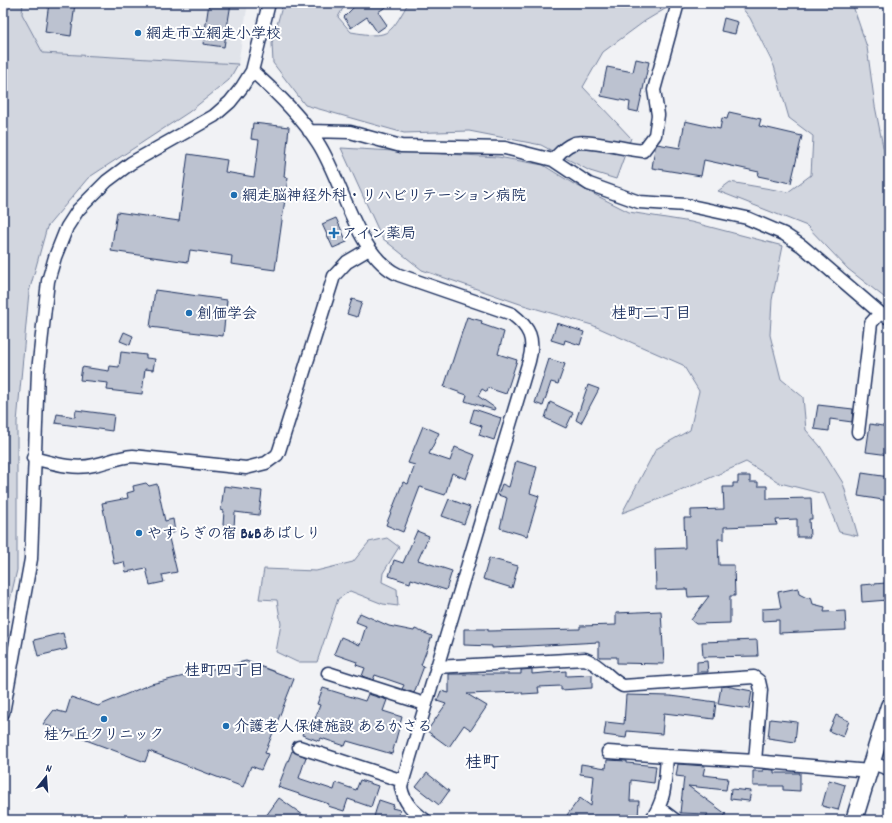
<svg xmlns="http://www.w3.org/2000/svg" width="892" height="823" viewBox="0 0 892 823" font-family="Dekko,'Klee One',sans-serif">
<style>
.built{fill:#e1e4ea}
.green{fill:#d2d6df;stroke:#76829e}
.building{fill:#bcc2d0;stroke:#1b2f5e}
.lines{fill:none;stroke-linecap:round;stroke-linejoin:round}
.minor-casing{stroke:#1b2f5e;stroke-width:15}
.major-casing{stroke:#1b2f5e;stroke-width:19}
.minor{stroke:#fff;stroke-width:12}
.major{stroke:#fff;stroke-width:16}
.rail{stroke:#1b2f5e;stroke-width:3;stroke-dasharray:6 3;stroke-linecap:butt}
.poi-dot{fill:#1f6fb2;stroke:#fff;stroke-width:1.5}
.labels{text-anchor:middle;stroke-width:4;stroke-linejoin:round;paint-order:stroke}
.poi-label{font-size:15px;font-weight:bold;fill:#1b2f5e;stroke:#fff;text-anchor:start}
.neighbourhood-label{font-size:16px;font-weight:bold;fill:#1b2f5e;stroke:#fff}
.quarter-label{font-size:17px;font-weight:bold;fill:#1b2f5e;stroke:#fff}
</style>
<rect width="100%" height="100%" fill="#f1f2f5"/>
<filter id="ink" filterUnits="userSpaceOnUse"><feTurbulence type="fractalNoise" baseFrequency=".025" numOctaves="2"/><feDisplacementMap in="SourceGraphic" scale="8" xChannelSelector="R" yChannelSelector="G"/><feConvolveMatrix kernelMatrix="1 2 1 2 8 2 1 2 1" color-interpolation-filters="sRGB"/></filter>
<g filter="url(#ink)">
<path class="built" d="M23 3H248L238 64 43 53 22 14Z"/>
<path class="green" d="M3 3H23L22 14 43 53 238 64 229 80 189 112 88 178 47 227 29 292 17 422V570L3 630Z
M283 3H346L338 17 351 32C387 38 389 37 407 5L411 3H675L645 21 603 52 583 87 631 138 616 179 590 171 541 145 469 131 404 133 305 105 273 63 272 43Z
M738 3H852L867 47 875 106 889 177V301L848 269 807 226 718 191 730 182 788 192 811 175 813 136 789 118 774 66 750 18Z
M341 148 498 157 543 165 572 183 629 212 691 222 783 246 772 300 770 335 781 379 803 397 806 430 820 446 843 483 858 536 839 532 824 494 780 483 746 462 678 492 622 513 656 449 690 430 699 391 683 365 592 325 520 304 422 270 382 238Z
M387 538 399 547 383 573 382 582 397 589 398 606 383 604 350 591 338 599 317 662H297L276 652 281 624 277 600 259 599 264 569 316 571 353 562 369 542Z"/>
<path class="building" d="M49 3H75L71 36 45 32Z
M209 3H231L224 47 203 44Z
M358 3H392L378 12 387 25 377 32 367 17 351 28 344 17Z
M724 18 738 22 735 34 721 31Z
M636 59 649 62 638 112 629 110 630 102 601 96 607 67 633 72Z
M729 112 761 119 759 126 802 136 791 183 758 176 759 172 704 160 701 176 652 168 655 148 657 144 680 148 685 121 720 129 722 118 727 119Z
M253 123 289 127 284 177 288 178 275 270 231 264 232 256 190 250 188 262 111 251 117 212 179 221 188 154 227 160 225 172 254 177 259 140 251 139Z
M336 218 347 242 333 248 322 224Z
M155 290 227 300 223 336 150 327Z
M352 299 362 302 357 317 347 314Z
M467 317 482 321 481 324 504 332 498 354 517 360 506 394 488 388 487 392 482 389 478 396 495 408 494 410 465 401 467 395 444 387Z
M557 323 584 332 580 345 565 340 564 344 551 340Z
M124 332 133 336 130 345 120 341Z
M121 352 146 355V358L155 359 153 370 145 369 142 394 107 390 108 383 80 380 82 367 109 371 110 366 119 367Z
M549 359 565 364 558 384 551 382 543 406 535 403Z
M588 385 599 389 581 423 576 420Z
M550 402 573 413 566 428 545 418Z
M818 405 853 409 852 422 830 419 829 431 814 429Z
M474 409 501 418 494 440 479 435 482 426 470 422Z
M76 410 114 415 112 431 55 423 57 414 75 417Z
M870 424 889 427V455L866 452Z
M423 426 439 433 429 454 450 461 455 447 475 455 466 479 452 473 445 495 420 487 403 532 386 525 403 482 408 484 415 465 408 463Z
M516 461 537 467 530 493 539 496 527 536 500 528 507 498 498 495 502 484 509 487Z
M862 473 889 477V501L858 496Z
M738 476H750V482H758V486H767V499L811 498 812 519H809L810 537H797V519L776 520 777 525 724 527V539H718L719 565H734L735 596H730V623L696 624 691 620 709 596 688 597 687 589 656 590 655 549 685 548 684 518H691V510L724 509 723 487H733V483H738Z
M146 483 149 486 157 484 165 521 173 519 175 532 168 534 177 572 162 575 164 582 150 585 146 568 126 572 124 562 114 564 102 503 128 498 127 493 134 491 133 486Z
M224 486 262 491 259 515 235 512 234 527 223 525 224 511 221 510Z
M449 499 470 507 464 524 442 516Z
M417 531 429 536 418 560 452 571 446 590 411 579 410 583 389 576 394 560 403 563Z
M489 558 518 566 512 588 483 579Z
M886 583 888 600 862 602 861 585Z
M798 588 799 594 807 598 811 597 813 604 825 607 824 612 845 611 846 630 779 633V620L762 621V609L781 608 778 592Z
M661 611 664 664 617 663V657H599V642L492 648V646L464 645V629H488V631L580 629V626L616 625V613Z
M360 613 389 626 414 631 415 629 432 636 421 665 424 666 414 693 402 689 404 685 375 675 373 680 362 676 365 668 356 665 357 662 334 654 341 637 360 645 366 626 356 622Z
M63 633 67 649 38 656 34 640Z
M757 640 758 656 703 657 702 642Z
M246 661 294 679 265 753 268 754 261 770 251 766 243 787 149 751 145 762 43 724 54 710 66 713 71 697 98 706 151 684Z
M707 661 708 672H697V662Z
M532 669V674L566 671V676L592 675V688L561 690V686L538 687 539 693 522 694V692L467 694 487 706 471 730 464 725 449 747 427 731 446 704 437 701 441 691 449 693V674H521V670Z
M726 686 752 691 749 709 718 704 721 687Z
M323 688 365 701 368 694 387 700 383 711 402 717 392 754 347 741 345 746 321 738 319 741 302 735 307 722 313 724 320 705 317 704Z
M626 695 670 696 716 702 714 719 664 713 662 734 627 731 626 738 604 735 606 722 624 724Z
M836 715 849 721 843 737 829 731Z
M770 719 797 722 795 742 768 738Z
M292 751 306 757 299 778 301 779 334 790 336 783 356 790 360 780 378 786 371 807 348 799 344 811 328 806 329 804 278 787Z
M607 760 627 761V763L656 766 654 783 631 780 630 801H639L638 818 600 817 605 820H573L567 815 580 798 591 806 594 776 580 774 581 764 606 768Z
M678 764 705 766 703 775 728 778 726 790 688 786 726 814 721 820H703L708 814 680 813 684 777 676 776Z
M763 769 774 770V773H800V791L783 790V786H753V771H763Z
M427 773 449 791 439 805 416 787Z
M829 780 845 785 838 810 822 806Z
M731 789 751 791 749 801 730 799Z
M279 798 310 820H263Z
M379 800 394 805 392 808 400 810 398 820H373Z"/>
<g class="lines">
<g class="minor-casing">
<path id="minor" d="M252 71C276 92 300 115 318 143 343 181 356 256 399 275L512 314C530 328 535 339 529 361L401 787C404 803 413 811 425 820
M309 131 350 132 401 146 505 148 553 160 589 184 639 202 686 205 747 218 784 234 802 246 880 313 889 318
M553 160C559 154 564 147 572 144 583 138 627 150 643 151L655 135 658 115 654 90 678 3
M858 432 871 323 880 313
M33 458C53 463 74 470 94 465 108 462 119 457 133 456L246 468 266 463 277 455 279 451 334 276 347 262 369 249
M436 667 585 659C600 664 609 679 623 686L754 677 759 681 761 690 755 761
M328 673 425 704
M3 713 31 559 38 371 48 281 55 257 67 227 78 210 107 181 131 163 214 116 230 102 242 87 252 71 269 3
M299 747 403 781
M608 752 667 756
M872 763 889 769
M659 808 675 820
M651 820C666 800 665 781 667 756L755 761 870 771"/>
</g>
<g class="major-casing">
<path id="major" d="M854 820 889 706"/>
</g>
<use href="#minor" class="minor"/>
<use href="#major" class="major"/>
<path class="rail" d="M889 42V59"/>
</g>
</g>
<g class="poi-dot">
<circle cx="138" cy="33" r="4"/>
<circle cx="234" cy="195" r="4"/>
<path d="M332 227h4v4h4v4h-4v4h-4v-4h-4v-4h4z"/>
<circle cx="189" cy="313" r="4"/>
<circle cx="139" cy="533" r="4"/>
<circle cx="104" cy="719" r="4"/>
<circle cx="226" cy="726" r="4"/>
</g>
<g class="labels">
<g class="poi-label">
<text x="146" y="38">網走市立網走小学校</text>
<text x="242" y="200">網走脳神経外科・リハビリテーション病院</text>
<text x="342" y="238">アイン薬局</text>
<text x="197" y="318">創価学会</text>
<text x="147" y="538">やすらぎの宿 B&amp;Bあばしり</text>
<text x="234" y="731">介護老人保健施設 あるかさる</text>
<text x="104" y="739" text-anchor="middle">桂ケ丘クリニック</text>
</g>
<g class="neighbourhood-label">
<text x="651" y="318">桂町二丁目</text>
<text x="224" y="675">桂町四丁目</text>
</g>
<g class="quarter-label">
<text x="482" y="767">桂町</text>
</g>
</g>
<rect width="892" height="823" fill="none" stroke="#fff" stroke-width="16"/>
<rect x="8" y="8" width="876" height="807" fill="none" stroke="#1b2f5e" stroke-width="1.5" filter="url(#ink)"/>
<g transform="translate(46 777) rotate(17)" stroke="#ffffff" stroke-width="3" paint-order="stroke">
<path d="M0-3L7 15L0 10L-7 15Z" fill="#1b2f5e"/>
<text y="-6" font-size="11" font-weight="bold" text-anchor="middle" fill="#1b2f5e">N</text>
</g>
</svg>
